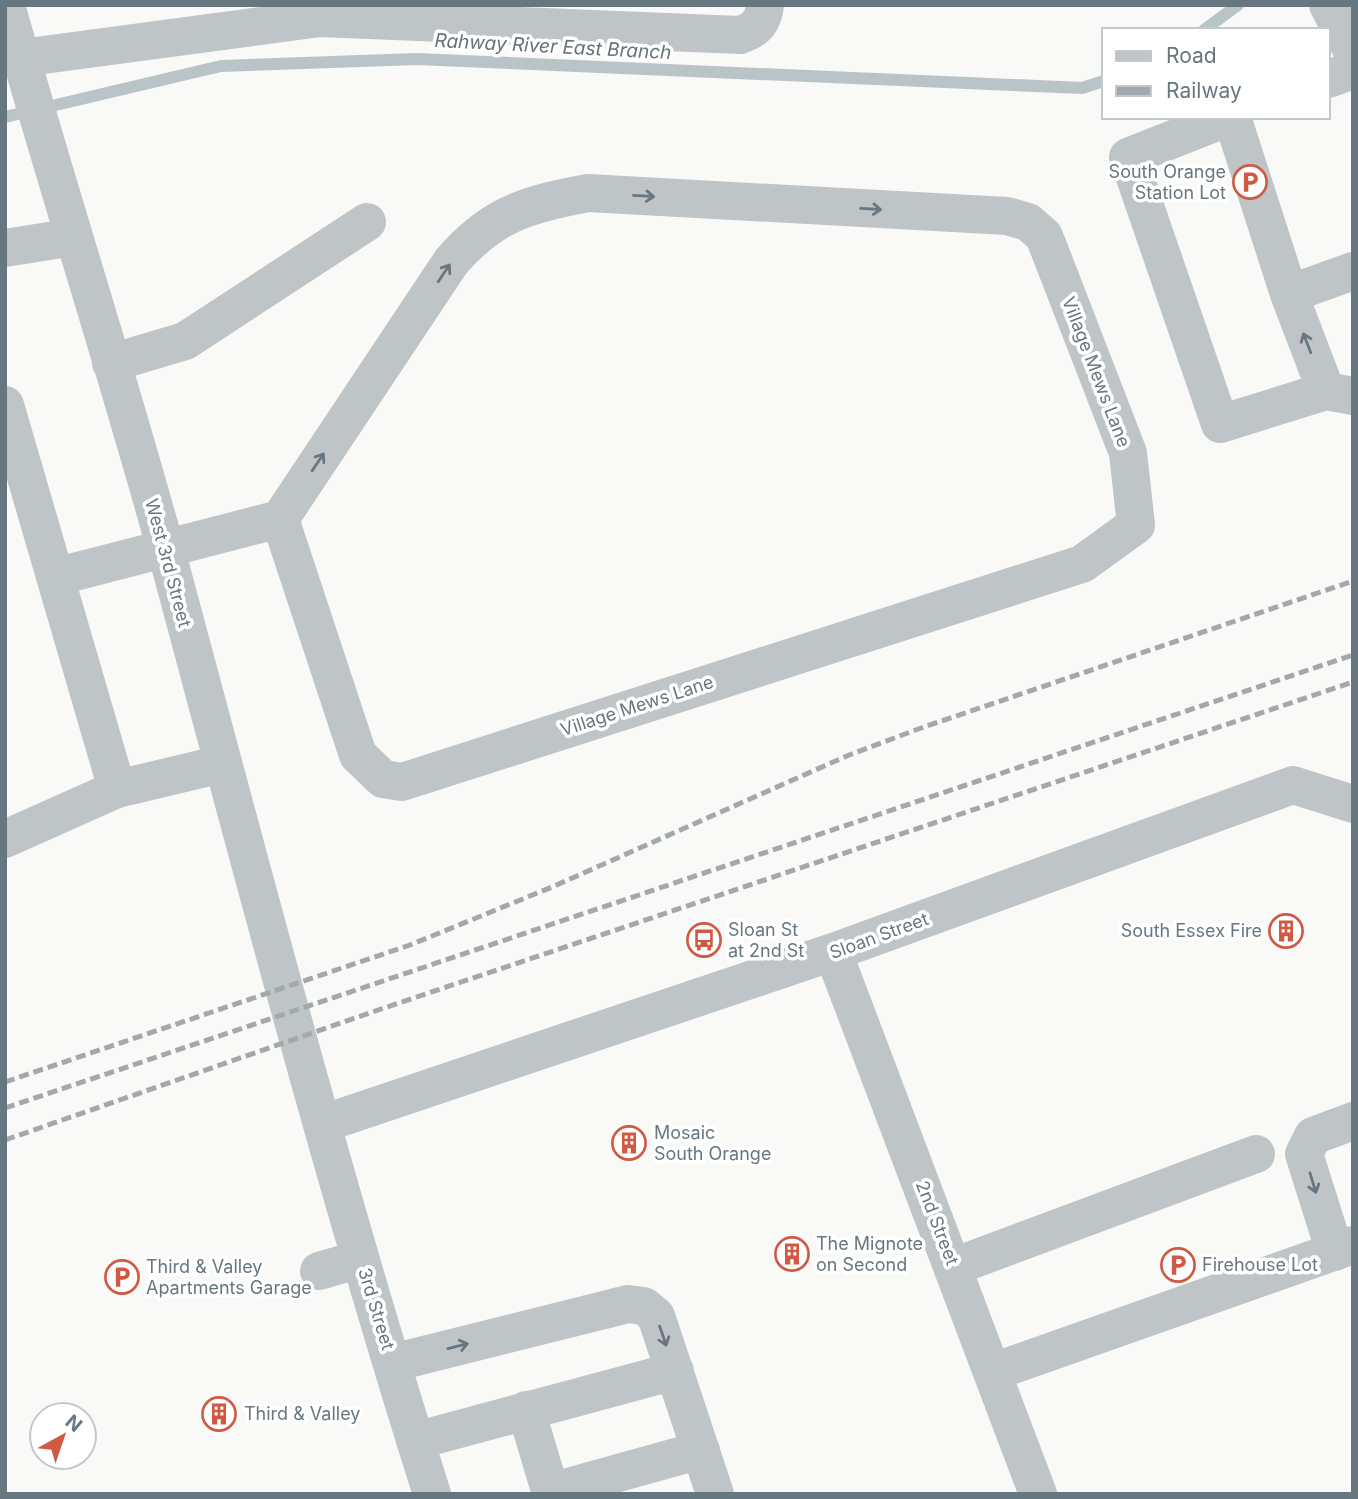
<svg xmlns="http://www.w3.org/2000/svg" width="1358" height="1499" viewBox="0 0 1358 1499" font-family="Inter,sans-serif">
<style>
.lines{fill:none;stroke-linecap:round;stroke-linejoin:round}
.stream{stroke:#b9c4c7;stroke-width:12}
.minor{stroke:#bfc4c7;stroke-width:38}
.rail{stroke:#a2a9ad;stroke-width:5;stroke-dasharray:10 5;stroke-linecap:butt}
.oneway{stroke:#67777f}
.labels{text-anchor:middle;stroke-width:7;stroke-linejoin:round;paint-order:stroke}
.poi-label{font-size:18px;fill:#67777f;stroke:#fff;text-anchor:start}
.street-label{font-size:18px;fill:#67777f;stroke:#fff}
.water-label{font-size:19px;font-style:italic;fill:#637478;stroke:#fff}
</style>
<rect width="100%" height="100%" fill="#f9f9f8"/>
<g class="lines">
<path class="stream" d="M1204 30 1238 5
M5 117 221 66 417 59 1082 88 1104 81"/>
<path class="minor" d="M6 5C57 187 116 368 166 550 251 866 333 1182 432 1494
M1328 5 1353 52
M21 58 320 18 740 35C756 30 763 22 765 5
M1328 79 1353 70
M1229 117 1128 157 1220 424 1326 391 1353 396
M1232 117 1289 294 1326 391
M5 248 74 237
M1289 294 1353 271
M111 363 185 341 367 222
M5 405 117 789
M55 577 280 519 451 262C492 214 528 204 588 193L1007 216 1028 222 1044 236 1128 453 1136 525 1082 564 402 782 383 779 358 755 280 519
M5 839 117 789 222 764
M833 952 1038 1494
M322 1124 833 952 1293 785 1353 804
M1335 1252 1304 1154 1313 1136 1353 1121
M953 1267 1256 1154
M319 1271 360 1259
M392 1363 628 1304 644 1306 656 1316 715 1494
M993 1372 1353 1245
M526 1410 551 1494
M415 1441 675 1371
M550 1492 701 1450"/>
<path class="rail" d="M5 1082 410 945 552 887 849 755 921 728 1353 581
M5 1108 1353 655
M5 1140 378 1010 1353 682"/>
</g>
<defs><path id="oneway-shaft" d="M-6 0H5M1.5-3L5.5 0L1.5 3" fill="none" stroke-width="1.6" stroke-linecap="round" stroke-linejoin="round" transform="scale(1.75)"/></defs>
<g class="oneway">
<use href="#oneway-shaft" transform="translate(644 196) rotate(3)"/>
<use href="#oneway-shaft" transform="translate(871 209) rotate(3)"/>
<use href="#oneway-shaft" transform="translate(444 273) rotate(-56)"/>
<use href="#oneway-shaft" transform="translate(1307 343) rotate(-111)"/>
<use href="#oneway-shaft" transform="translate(318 462) rotate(-56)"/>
<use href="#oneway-shaft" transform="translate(1313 1183) rotate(73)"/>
<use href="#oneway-shaft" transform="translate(663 1336) rotate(71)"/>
<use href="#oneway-shaft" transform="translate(458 1346) rotate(-14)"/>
</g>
<defs>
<g id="parking-ring" transform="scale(1.75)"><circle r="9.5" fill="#fff" stroke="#cf5942" stroke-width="1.5"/><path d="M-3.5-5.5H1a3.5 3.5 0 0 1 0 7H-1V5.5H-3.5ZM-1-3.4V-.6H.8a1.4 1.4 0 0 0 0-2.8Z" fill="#cf5942"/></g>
<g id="building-ring" transform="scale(1.75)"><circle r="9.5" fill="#fff" stroke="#cf5942" stroke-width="1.5"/><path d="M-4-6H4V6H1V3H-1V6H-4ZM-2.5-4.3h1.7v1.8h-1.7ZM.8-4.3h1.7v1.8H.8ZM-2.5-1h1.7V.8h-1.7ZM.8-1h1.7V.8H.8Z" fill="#cf5942"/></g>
<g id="bus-ring" transform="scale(1.75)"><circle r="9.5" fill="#fff" stroke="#cf5942" stroke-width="1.5"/><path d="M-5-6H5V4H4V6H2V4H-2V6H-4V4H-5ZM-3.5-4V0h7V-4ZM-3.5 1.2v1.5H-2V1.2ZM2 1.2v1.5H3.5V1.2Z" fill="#cf5942"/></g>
</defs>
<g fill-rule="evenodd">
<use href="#parking-ring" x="1250" y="182"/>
<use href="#building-ring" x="1286" y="931"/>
<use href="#bus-ring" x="704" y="940"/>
<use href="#building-ring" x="629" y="1143"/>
<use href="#building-ring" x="792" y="1254"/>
<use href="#parking-ring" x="1178" y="1265"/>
<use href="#parking-ring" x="122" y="1277"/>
<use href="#building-ring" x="219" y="1414"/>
</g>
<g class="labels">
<g class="poi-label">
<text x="1226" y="178" text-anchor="end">South Orange<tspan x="1226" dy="21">Station Lot</tspan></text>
<text x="728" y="936">Sloan St<tspan x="728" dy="21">at 2nd St</tspan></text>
<text x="1262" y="937" text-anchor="end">South Essex Fire</text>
<text x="654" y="1139">Mosaic<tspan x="654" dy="21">South Orange</tspan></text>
<text x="816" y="1250">The Mignote<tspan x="816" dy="21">on Second</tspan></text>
<text x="1202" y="1271">Firehouse Lot</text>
<text x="146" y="1273">Third &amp; Valley<tspan x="146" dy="21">Apartments Garage</tspan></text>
<text x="244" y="1420">Third &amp; Valley</text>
</g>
<g class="street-label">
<text transform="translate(1096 372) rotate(69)" y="6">Village Mews Lane</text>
<text transform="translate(168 563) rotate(75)" y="6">West 3rd Street</text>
<text transform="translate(637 706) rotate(-18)" y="6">Village Mews Lane</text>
<text transform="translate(879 936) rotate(-20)" y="6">Sloan Street</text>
<text transform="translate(937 1223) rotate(69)" y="6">2nd Street</text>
<text transform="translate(376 1309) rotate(73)" y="6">3rd Street</text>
</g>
<g class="water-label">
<text transform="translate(553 46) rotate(3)" y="7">Rahway River East Branch</text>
</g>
</g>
<rect width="1358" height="1499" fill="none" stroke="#67777f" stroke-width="14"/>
<rect x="1102" y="28" width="228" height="91" fill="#ffffff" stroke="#c2c9cc" stroke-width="2"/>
<rect x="1116" y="51" width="35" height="10" fill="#bfc4c7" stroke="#c2c9cc" stroke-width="2"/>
<text x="1166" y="63" font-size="21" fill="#67777f">Road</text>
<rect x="1116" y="86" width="35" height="10" fill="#a2a9ad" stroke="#c2c9cc" stroke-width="2"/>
<text x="1166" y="98" font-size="21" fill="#67777f">Railway</text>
<g transform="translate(63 1436) rotate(40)"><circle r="33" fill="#ffffff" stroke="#c2c9cc" stroke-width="2"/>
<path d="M0-5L12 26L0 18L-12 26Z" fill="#cf5942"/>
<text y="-10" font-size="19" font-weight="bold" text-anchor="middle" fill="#67777f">N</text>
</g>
</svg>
